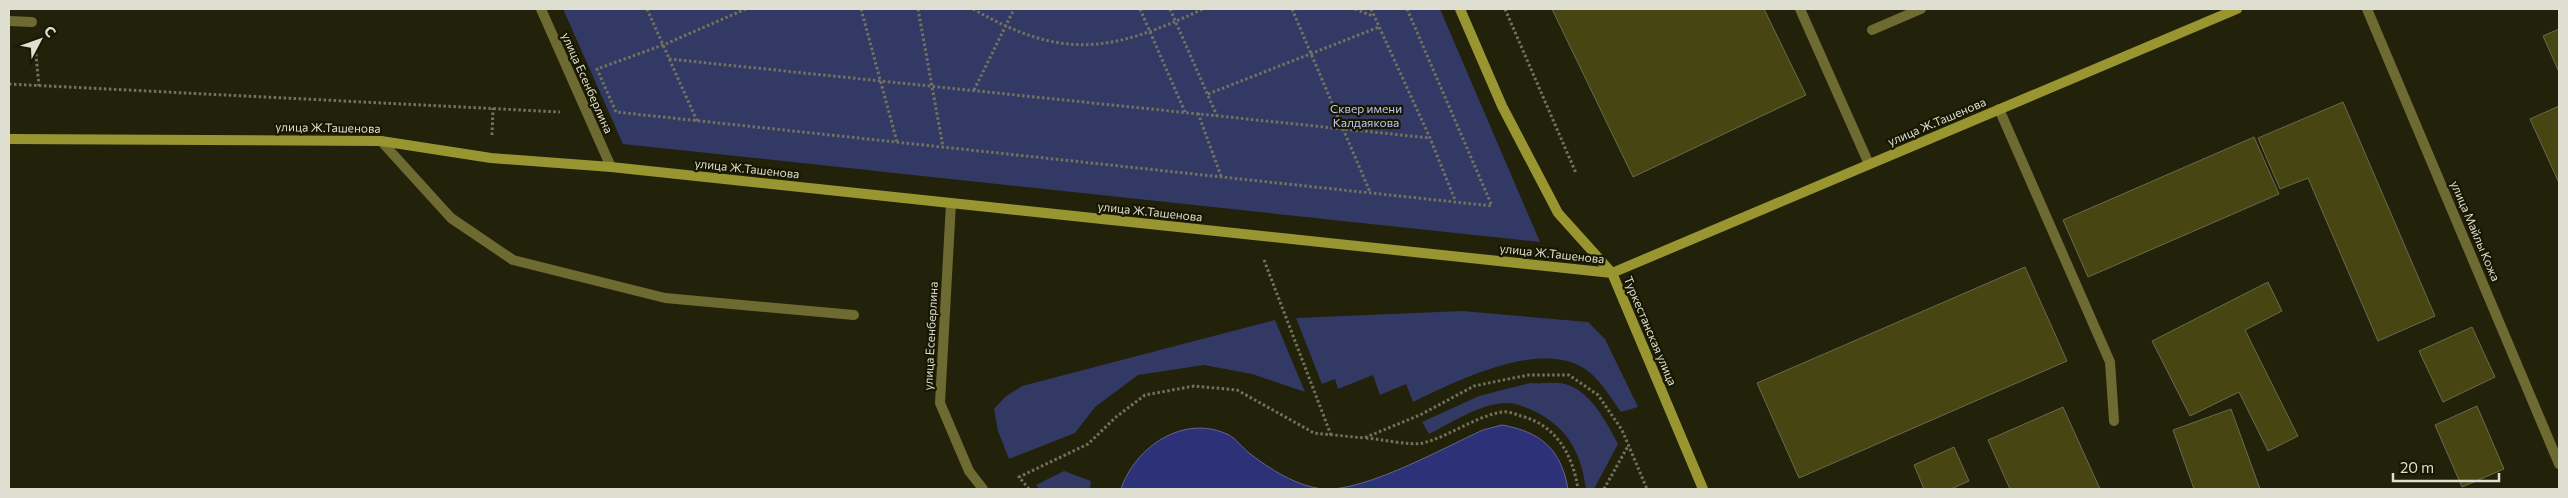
<svg xmlns="http://www.w3.org/2000/svg" width="2568" height="498" viewBox="0 0 2568 498" font-family="Commissioner,sans-serif">
<style>
.green{fill:#333965}
.water{fill:#2d3177;stroke:#626592}
.building{fill:#474512;stroke:#6a6a4f}
.lines{fill:none;stroke-linecap:round;stroke-linejoin:round}
.path{stroke:#72725e;stroke-width:3;stroke-dasharray:2.5 2.5;stroke-linecap:butt}
.lane{stroke:#6d6b31;stroke-width:10}
.street{stroke:#6d6b31;stroke-width:10}
.secondary{stroke:#999632;stroke-width:10}
.labels{text-anchor:middle;stroke-width:4.5;stroke-linejoin:round;paint-order:stroke}
.street-label{font-size:12px;fill:#dfdfd1;stroke:#181802}
.park-label{font-size:12px;fill:#bfc7f1;stroke:#181802}
</style>
<rect width="100%" height="100%" fill="#222109"/>
<path class="green" d="M563 9H1440L1540 242 623 144Z
M1462 311 1588 322 1605 339 1638 407 1621 412C1610 397 1598 375 1580 366 1533 342 1455 382 1413 402L1406 384 1380 395 1373 375 1338 389 1335 379 1322 384 1296 318Z
M1275 320 1305 392 1252 374 1204 365 1138 375 1095 407 1075 433 1009 459 998 431 994 409 1005 397 1022 386Z
M1530 383C1541 384 1555 381 1565 384 1591 391 1607 423 1618 444L1594 489H1586C1581 454 1569 429 1536 412 1528 408 1516 403 1507 403 1480 403 1452 423 1429 434L1422 422 1479 396Z
M1064 471 1091 481 1090 489H1039L1036 485Z"/>
<path class="water" d="M1502 425C1541 432 1561 449 1568 489H1121C1135 447 1184 413 1229 435 1236 439 1242 447 1249 453 1270 469 1296 486 1323 489 1365 492 1443 448 1483 430Z"/>
<path class="building" d="M1552 9H1764L1806 95 1633 177Z
M2559 29V72L2543 36Z
M2343 102 2435 316 2378 341 2308 178 2280 189 2258 138Z
M2559 106V183L2530 119Z
M2254 137 2279 194 2088 277 2063 220Z
M2025 267 2067 361 1799 478 1757 383Z
M2268 282 2282 311 2245 330 2298 436 2268 451 2239 392 2190 416 2152 341Z
M2472 327 2495 377 2443 402 2419 351Z
M2477 406 2504 469 2462 487 2435 425Z
M2063 407 2100 489H2010L1988 440Z
M2231 409 2260 489H2194L2173 430Z
M1954 447 1969 481 1951 489H1924L1914 465Z"/>
<g class="lines">
<path class="path" d="M647 9 697 121
M746 9 663 45 597 69 616 112 1492 206
M861 9 897 142
M918 9 943 147
M973 9C1064 61 1111 52 1203 9
M1140 9 1185 112
M1170 9 1217 116
M1292 9 1370 192
M1355 9 1373 16
M1371 9 1430 138 1455 200
M1407 9 1492 206
M1505 9 1576 173
M35 44 39 86
M669 59 1430 138
M9 84 560 112
M974 90 1014 9
M1208 94 1379 27
M1198 113 1221 176
M492 135 493 108
M1264 260 1331 435
M1366 438C1381 439 1410 446 1423 443 1450 436 1474 417 1502 412 1508 411 1515 414 1521 416 1556 425 1573 455 1578 489
M1029 489 1019 477 1088 444 1116 417 1145 395 1194 386 1237 390 1314 433 1364 438 1420 415 1474 386 1528 375H1569L1598 395 1622 430 1647 489
M1604 489 1628 446"/>
<path class="lane" d="M1800 9 1869 164
M1872 30 1921 9
M1999 109 2110 362 2114 421
M381 141 451 218 513 260 665 298 854 315"/>
<path class="street" d="M541 9 611 167
M2367 9 2559 464
M9 21 32 22
M951 203 940 403 969 471 983 489"/>
<path class="secondary" d="M1460 9 1502 106 1558 213 1612 273 1703 489
M9 139 381 141 491 158 611 167 1612 273 2237 9"/>
</g>
<g class="labels">
<g class="street-label">
<text transform="translate(587 83) rotate(66)" y="4">улица Есенберлина</text>
<text transform="translate(1937 122) rotate(-23)" y="4">улица Ж.Ташенова</text>
<text transform="translate(328 128) rotate(1)" y="4">улица Ж.Ташенова</text>
<text transform="translate(747 169) rotate(6)" y="4">улица Ж.Ташенова</text>
<text transform="translate(1150 212) rotate(6)" y="4">улица Ж.Ташенова</text>
<text transform="translate(2475 231) rotate(67)" y="4">улица Майлы Кожа</text>
<text transform="translate(1552 254) rotate(6)" y="4">улица Ж.Ташенова</text>
<text transform="translate(1650 331) rotate(67)" y="4">Туркестанская улица</text>
<text transform="translate(931 336) rotate(-87)" y="4">улица Есенберлина</text>
</g>
<g class="park-label">
<text x="1366" y="113">Сквер имени<tspan x="1366" dy="14">Калдаякова</tspan></text>
</g>
</g>
<rect width="2568" height="498" fill="none" stroke="#dfdfd1" stroke-width="20"/>
<g transform="translate(40 40) rotate(49)" stroke="#181802" stroke-width="4" paint-order="stroke">
<path d="M0-4L9 19L0 12L-9 19Z" fill="#dfdfd1"/>
<text y="-8" font-size="14" font-weight="bold" text-anchor="middle" fill="#dfdfd1">С</text>
</g>
<path d="M2393 473v8h106v-8" fill="none" stroke="#dfdfd1" stroke-width="2.5"/>
<text x="2400" y="473" font-size="15" fill="#dfdfd1" stroke="#181802" stroke-width="4" paint-order="stroke">20 m</text>
</svg>
